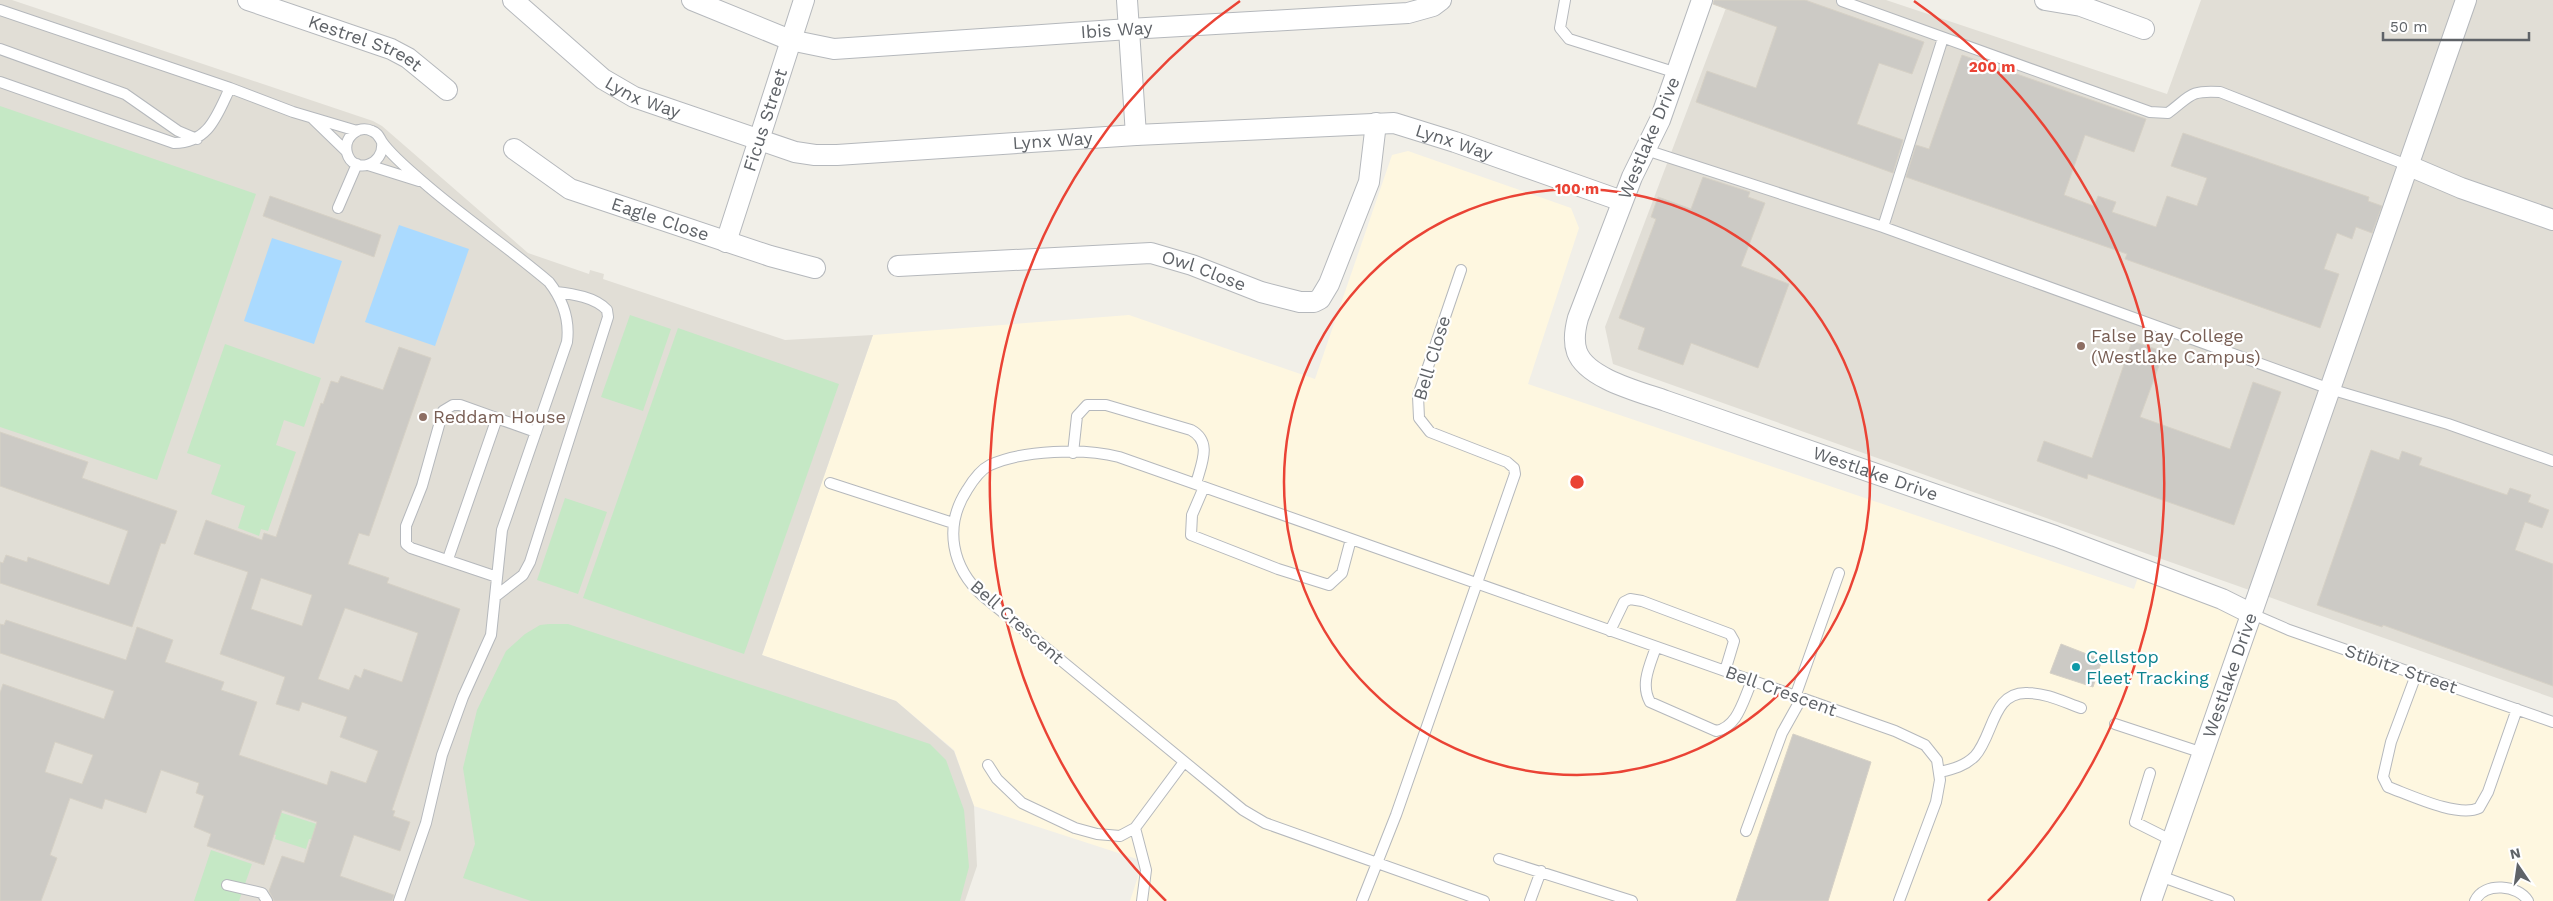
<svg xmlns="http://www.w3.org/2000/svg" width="2553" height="901" viewBox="0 0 2553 901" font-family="'Work Sans',sans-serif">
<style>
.commercial{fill:#fef7e0}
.education{fill:#e1ded6}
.green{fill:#c5e8c5}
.water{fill:#aadaff}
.building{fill:#cccac5;stroke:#d6d1c6;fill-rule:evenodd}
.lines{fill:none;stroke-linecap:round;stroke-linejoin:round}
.lane-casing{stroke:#b5b8bc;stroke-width:12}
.street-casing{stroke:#b5b8bc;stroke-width:22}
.lane{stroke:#fff;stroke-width:10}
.street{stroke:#fff;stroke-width:20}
.ring{fill:none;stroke:#ea4335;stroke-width:2.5}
.education-dot{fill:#8d6e63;stroke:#fff;stroke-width:2}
.culture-dot{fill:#0f9aa8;stroke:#fff;stroke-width:2}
.labels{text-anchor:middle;stroke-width:4.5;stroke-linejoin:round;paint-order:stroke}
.street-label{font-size:18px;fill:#5f6368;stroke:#fff}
.education-label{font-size:18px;fill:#785e54;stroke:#fff;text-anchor:start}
.culture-label{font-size:18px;fill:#0d838f;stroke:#fff;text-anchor:start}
.centre{fill:#ea4335;stroke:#fff;stroke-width:2.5}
.ring-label{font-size:15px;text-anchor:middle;font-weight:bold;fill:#ea4335;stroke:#fff;stroke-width:4.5;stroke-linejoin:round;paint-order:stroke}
</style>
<rect width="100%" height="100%" fill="#f1efe8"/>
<path class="commercial" d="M1408 151 1571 208 1579 228 1528 384 2134 589 2141 568 2250 613 2553 722V901H1130L1143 861 974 806 954 750 896 701 762 655 873 335 1129 315 1315 379 1392 155Z"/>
<path class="education" d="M0 0H12L373 121 382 126 528 253 589 274 590 270 604 274 603 279 785 340 873 335 762 655 896 701 954 751 974 806 977 866 965 901H0Z
M1729 0H1886L2167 94 2201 0H2553V698L1613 364 1605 327Z"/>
<path class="green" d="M0 106 256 194 157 480 0 427Z
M630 315 671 329 643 411 601 397Z
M678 328 839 384 744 654 583 598Z
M225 344 321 378 304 427 284 420 276 445 296 452 268 531 261 529 259 536 238 528 245 506 211 494 221 465 187 453Z
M565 498 607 512 578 594 537 580Z
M549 624H568L930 744 946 760 964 810 969 867 960 901H531L463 878 475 844 463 768 477 710 506 651 525 634 540 625Z
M235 798 323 826 318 842 309 839 306 849 275 839 276 835 257 829Z
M211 850 252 864 239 901H194Z"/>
<path class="water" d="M399 225 469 249 435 346 365 322Z
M272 238 342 261 314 344 244 321Z"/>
<path class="building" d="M1714 0H1805L1924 42 1912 74 1879 63 1857 124 1903 140 1893 173 1696 102 1707 71 1756 88 1777 27 1713 4Z
M1962 55 2146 119 2134 152 2085 135 2064 195 2094 206 2098 196 2116 202 2112 212 2156 227 2167 196 2197 206 2207 178 2171 166 2183 133 2369 197 2368 201 2382 206 2372 233 2356 227 2352 239 2337 233 2324 269 2339 274 2320 328 2125 259 2127 254 1906 177 1916 145 1929 149Z
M1703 177 1750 192 1748 197 1765 203 1741 266 1789 284 1758 368 1691 343 1683 365 1638 349 1645 328 1619 318 1656 219 1651 217 1658 197 1691 209Z
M270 196 381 235 374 257 263 216Z
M2132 341 2164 352 2140 417 2230 449 2253 382 2281 392 2234 525 2088 474 2087 479 2037 461 2044 441 2092 458Z
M399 347 431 358 369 536 359 533 348 564 389 578 387 583 460 609 392 810 395 811 393 816 410 822 400 851 354 835 340 876 394 895 392 901H274L269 891 282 856 304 863 317 822 282 810 264 865 207 846 211 834 194 827 204 796 196 793 199 783 161 770 146 813 105 799 102 809 70 798 50 855 57 858 41 901H0V693L3 684 104 719 114 691 0 653V624L4 625 6 620 126 660 137 627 173 640 165 662 224 682 221 690 257 702 239 755 327 785 331 771 366 783 378 751 340 737 347 717 302 702 299 711 276 704 285 677 220 654 248 572 194 554 206 520 262 540 264 533 276 537 321 403 323 404 331 381 338 383 341 376 383 390ZM261 578 312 595 302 626 251 609ZM345 608 418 633 402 682 364 669 361 678 355 675 349 690 318 679ZM55 742 93 755 82 784 45 772Z
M0 432 88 462 82 478 177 511 165 544 161 543 132 627 0 583V562L3 563 6 555 27 562 28 557 109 585 128 531 0 486Z
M2371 450 2399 460 2402 451 2422 458 2419 465 2507 495 2510 488 2531 495 2528 502 2549 510 2542 528 2525 522 2515 550 2553 564V686L2383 625 2382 627 2317 605Z
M2061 644 2102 660 2093 687 2050 673Z
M1793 734 1871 762 1828 901H1736Z"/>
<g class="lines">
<g class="lane-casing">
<path id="lane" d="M1565 0 1560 28 1569 39 1677 73
M1842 1 2150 112 2168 113C2191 96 2189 90 2220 92L2407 165
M0 10 230 88 293 112 357 131
M0 49 125 94 178 131 197 139
M0 82 174 143C209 143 217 115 230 88
M313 119 346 151
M382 142C385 166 353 175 347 153 343 138 358 124 372 131 378 133 379 137 382 142 392 156 410 171 423 182 463 217 508 247 549 282 563 300 570 319 567 342L502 530 491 635 463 697 442 755 426 823 399 901
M1646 150 1883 227 2330 389 2448 424 2553 461
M368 165 419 181
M338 208 357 164
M1883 227 1943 38
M1073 453 1077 416 1087 405H1106L1191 430C1213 442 1201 464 1196 484
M830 483 953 523
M1204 487 1192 515 1191 535 1278 569 1329 585 1342 573 1351 539
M448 559 497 418
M497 577 411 548 406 544V526L422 486 443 411 453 405H460L536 432
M496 596 523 575 530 562 608 317 607 310C595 297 573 294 556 292
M2250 613 2289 630 2553 722
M1610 631 1624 602 1630 599 1642 601 1730 634 1734 641 1725 671
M1656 647C1650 665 1640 684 1650 702L1716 731C1738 727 1743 700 1752 681
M2416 675 2391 742 2383 777 2388 787C2410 795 2458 818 2479 808L2488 792 2517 709
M1795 697 1839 573
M2115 724 2203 753
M988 765 997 779 1022 803 1075 828 1097 834 1120 836 1135 828 1184 762
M1940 772C1953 769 1965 766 1975 756 1994 735 1992 691 2028 693 2046 693 2064 702 2081 708
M2150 773 2135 822 2173 841
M1135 828 1146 870 1142 901
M1746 831 1782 733 1801 699
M1499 859 1632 901
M2160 876 2229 901
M227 885 262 893 267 901
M1362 901 1396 815 1515 474 1514 468 1507 462 1430 432 1419 418 1418 396 1461 270
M1484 901 1265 823 1243 810 983 596C952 568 943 527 967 490 973 480 980 470 990 465 1023 450 1084 448 1119 457L1895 731 1925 745 1937 760 1940 780 1936 802 1899 901
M1530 901 1541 871
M2475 901C2484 881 2519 885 2528 901"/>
</g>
<g class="street-casing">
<g id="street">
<path id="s1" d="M248 0 391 49 408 58 447 90"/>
<path id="s2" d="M513 0 603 79 634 97 795 152 815 155H837L1136 135 1394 123 1455 142 1622 201"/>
<path id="s3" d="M692 0 790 40 834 49 1129 29 1408 13 1433 6 1441 0"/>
<path d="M1127 0 1136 135"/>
<path id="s4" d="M1702 0 1660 120 1632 177 1578 318C1575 329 1573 341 1577 352 1587 379 1641 392 1666 401L2055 536 2222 599 2250 613"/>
<path d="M2045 0 2081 6 2144 29"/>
<path id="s5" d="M514 149 570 189 770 256 815 268"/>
<path d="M2407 165 2461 188 2553 220"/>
<path id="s6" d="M726 242 804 0"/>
<path id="s7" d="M898 266 1151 253 1192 265 1261 292 1300 302H1314L1320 299 1329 284 1369 182 1376 123"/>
<path id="s8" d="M2151 901 2466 0"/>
</g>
</g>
<use href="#lane" class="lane"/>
<use href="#street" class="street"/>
</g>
<g class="ring">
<circle cx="1577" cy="482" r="293"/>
<path d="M1166 901A587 587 0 0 1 1240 1M1914 1A587 587 0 0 1 1988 901"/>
</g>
<g class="education-dot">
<circle cx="2081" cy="346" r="5"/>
<circle cx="423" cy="417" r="5"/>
</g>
<circle class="culture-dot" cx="2076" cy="667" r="5"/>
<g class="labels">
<g class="street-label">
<text dy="6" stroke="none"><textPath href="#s3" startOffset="434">Ibis Way</textPath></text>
<text dy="6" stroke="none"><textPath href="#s1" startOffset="125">Kestrel Street</textPath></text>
<text dy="6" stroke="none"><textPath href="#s2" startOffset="164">Lynx Way</textPath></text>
<text dy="6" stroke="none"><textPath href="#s6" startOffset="128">Ficus Street</textPath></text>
<text transform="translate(1649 138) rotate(-67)" y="6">Westlake Drive</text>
<text dy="6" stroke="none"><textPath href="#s2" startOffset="584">Lynx Way</textPath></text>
<text dy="6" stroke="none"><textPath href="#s2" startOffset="989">Lynx Way</textPath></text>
<text dy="6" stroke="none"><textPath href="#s5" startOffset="164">Eagle Close</textPath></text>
<text dy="6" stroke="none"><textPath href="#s7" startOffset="309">Owl Close</textPath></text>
<text transform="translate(1432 358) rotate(-73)" y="6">Bell Close</text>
<text dy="6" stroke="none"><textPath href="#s4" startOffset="702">Westlake Drive</textPath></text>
<text transform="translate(1017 622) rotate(41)" y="6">Bell Crescent</text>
<text transform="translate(2401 669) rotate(19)" y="6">Stibitz Street</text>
<text dy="6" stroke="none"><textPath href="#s8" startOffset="239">Westlake Drive</textPath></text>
<text transform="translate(1781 691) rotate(20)" y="6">Bell Crescent</text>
</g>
<g class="education-label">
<text x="2091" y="342">False Bay College<tspan x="2091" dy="21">(Westlake Campus)</tspan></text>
<text x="433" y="423">Reddam House</text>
</g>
<g class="culture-label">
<text x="2086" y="663">Cellstop<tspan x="2086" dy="21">Fleet Tracking</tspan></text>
</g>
</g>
<circle cx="1577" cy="482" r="8" class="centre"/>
<g class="ring-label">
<text x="1992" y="72">200 m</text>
<text x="1577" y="194">100 m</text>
</g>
<g transform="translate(2518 866) rotate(347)" stroke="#ffffff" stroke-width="4" paint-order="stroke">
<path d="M0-4L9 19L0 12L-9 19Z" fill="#5f6368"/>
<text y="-8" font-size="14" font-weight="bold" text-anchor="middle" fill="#5f6368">N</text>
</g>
<path d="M2383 32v8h146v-8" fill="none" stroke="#5f6368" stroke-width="2.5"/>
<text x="2390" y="32" font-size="15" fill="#5f6368" stroke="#ffffff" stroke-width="4" paint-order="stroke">50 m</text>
</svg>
